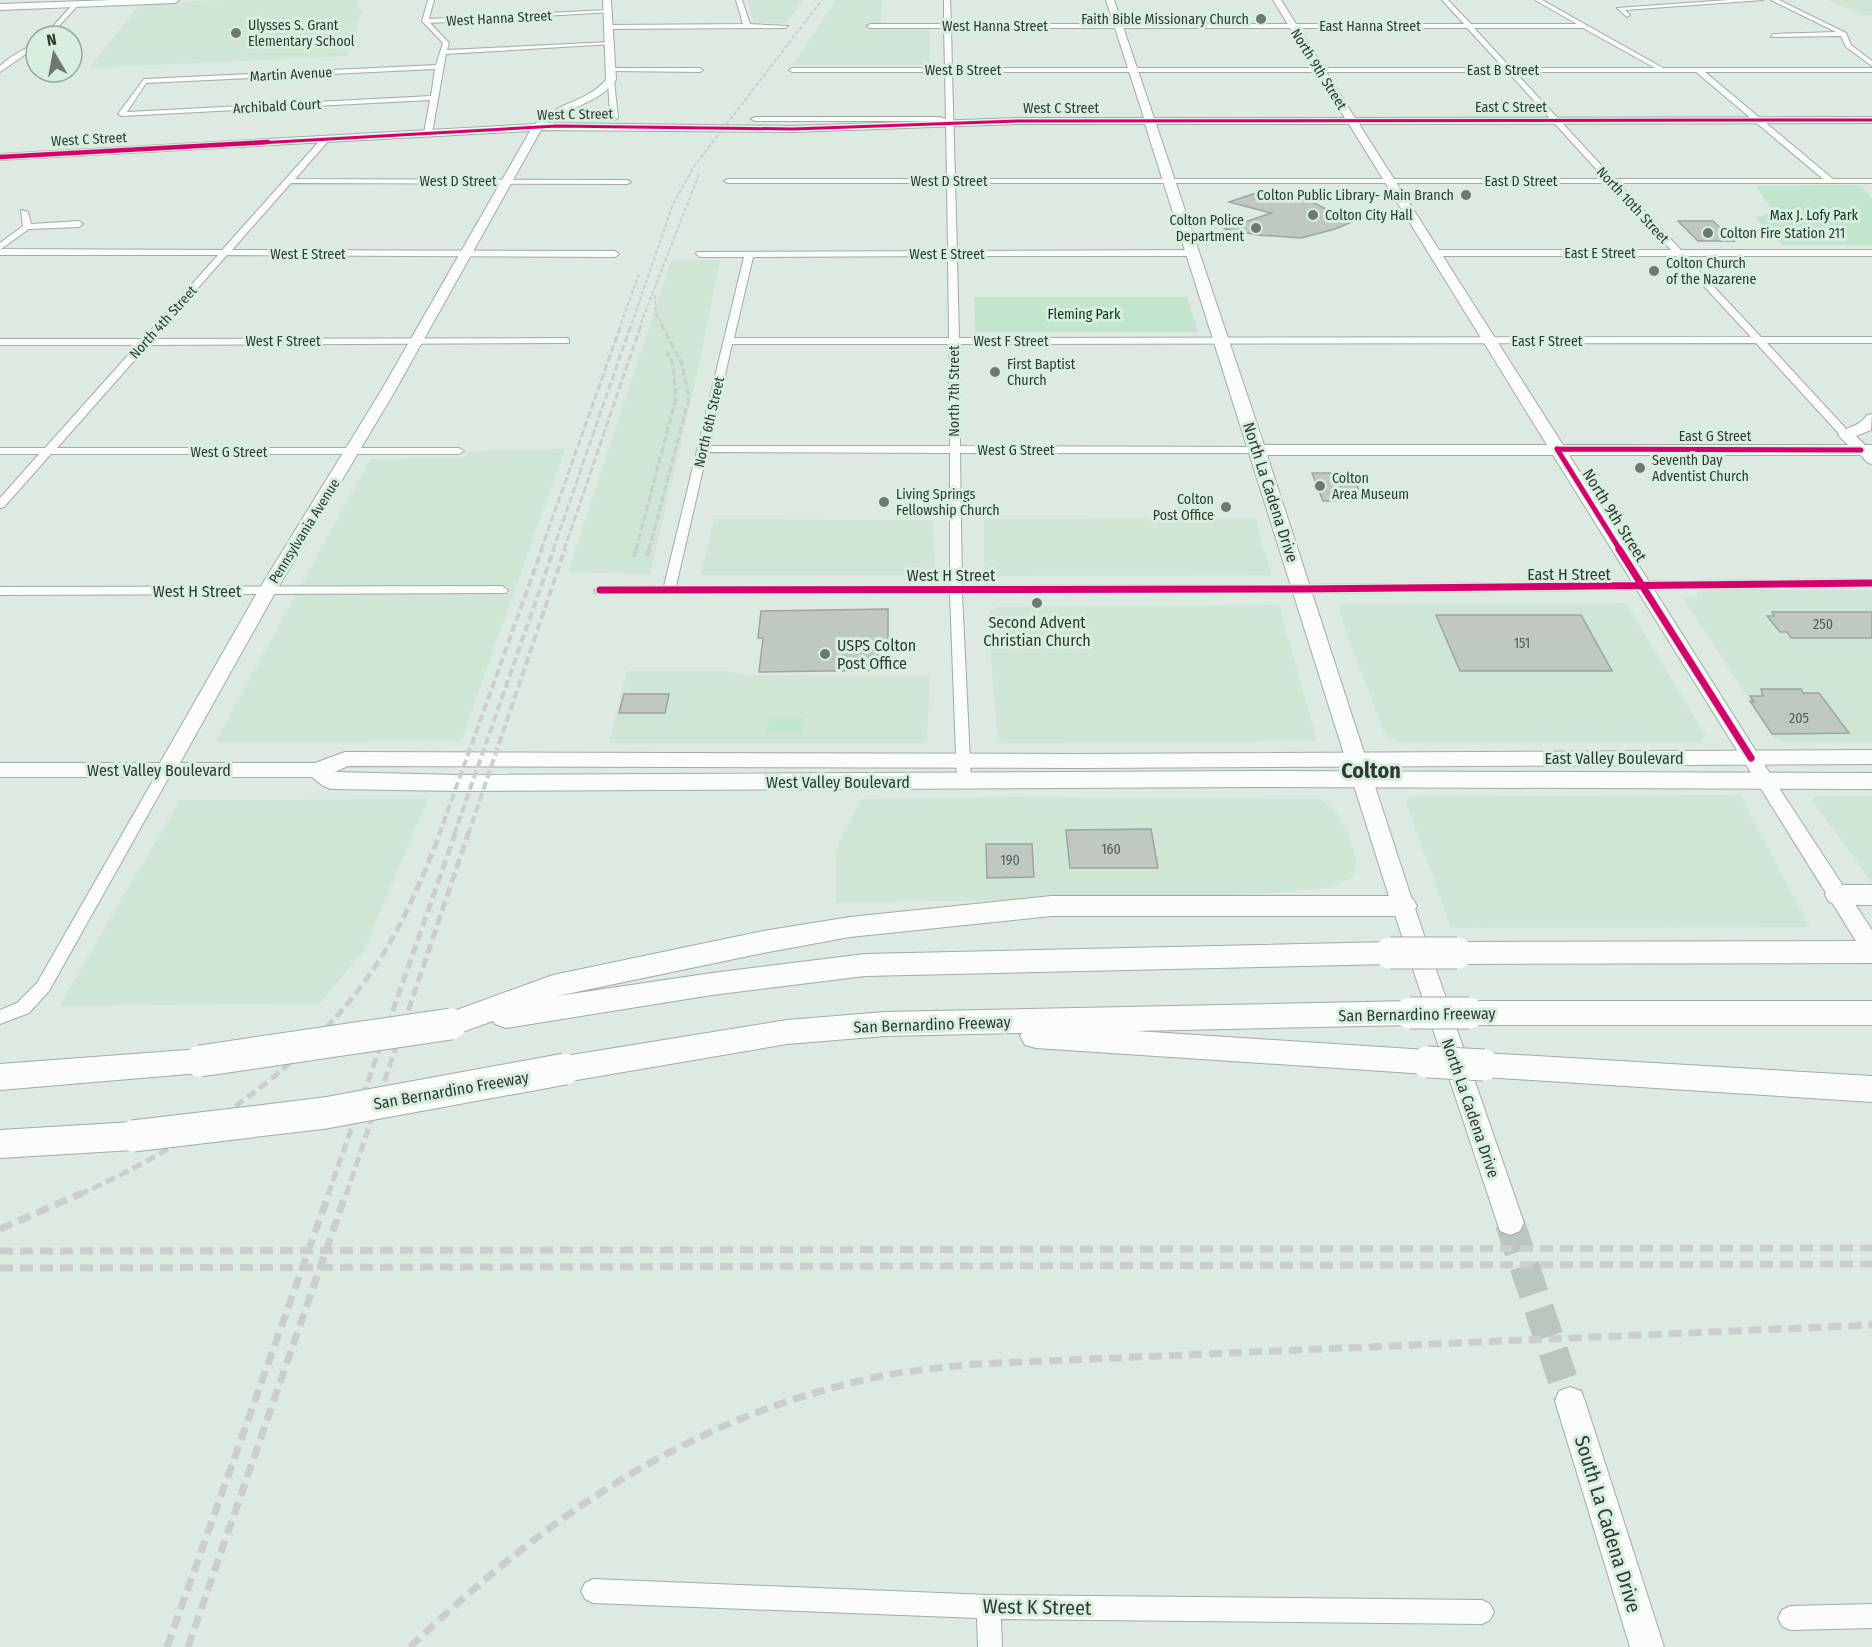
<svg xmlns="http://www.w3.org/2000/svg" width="1872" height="1647" viewBox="0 0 1872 1647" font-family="'Fira Sans Condensed',sans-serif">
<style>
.built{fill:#cfe5d6}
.green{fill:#c2e5cd}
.building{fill:#bfc9c2;stroke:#9ca59f;stroke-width:1.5}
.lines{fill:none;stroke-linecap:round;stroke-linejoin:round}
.secondary-tunnel{stroke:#bbc7be;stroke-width:30;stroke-dasharray:30 15;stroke-linecap:butt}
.street-casing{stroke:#a2aba4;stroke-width:2}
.secondary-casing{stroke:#a2aba4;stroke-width:2}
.primary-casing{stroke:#a2aba4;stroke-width:2}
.highway-casing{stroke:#a2aba4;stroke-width:2}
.street{fill:#fafcfa;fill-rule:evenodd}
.secondary{fill:#fafcfa;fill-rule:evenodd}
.primary{fill:#fafcfa;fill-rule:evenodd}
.highway{fill:#fafcfa;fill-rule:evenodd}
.rail-far4{stroke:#cacecc;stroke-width:2;stroke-dasharray:4 2;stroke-linecap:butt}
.rail-far3{stroke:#cacecc;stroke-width:3;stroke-dasharray:7 3;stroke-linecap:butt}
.rail-far2{stroke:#cacecc;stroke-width:4;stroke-dasharray:8 4;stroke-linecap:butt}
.rail-far1{stroke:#cacecc;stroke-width:5;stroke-dasharray:10 5;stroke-linecap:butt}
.rail{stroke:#cacecc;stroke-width:7;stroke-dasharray:13 7;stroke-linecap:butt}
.highway-bridge-casing{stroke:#a2aba4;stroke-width:33;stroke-linecap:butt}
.highway-bridge{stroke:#fafcfa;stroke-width:31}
.cycleway-far3-casing{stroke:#d8efdf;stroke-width:4.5}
.cycleway-far2-casing{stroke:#d8efdf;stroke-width:7}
.cycleway-far1-casing{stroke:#d8efdf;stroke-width:8}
.cycleway-casing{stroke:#d8efdf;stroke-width:10}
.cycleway-far3{stroke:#d6006c;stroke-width:3}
.cycleway-far2{stroke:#d6006c;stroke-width:4.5}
.cycleway-far1{stroke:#d6006c;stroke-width:5}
.cycleway{stroke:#d6006c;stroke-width:7}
.poi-dot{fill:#6d7871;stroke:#d8efdf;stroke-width:2}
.labels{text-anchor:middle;stroke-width:6;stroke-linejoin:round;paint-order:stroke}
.far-street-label{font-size:14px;fill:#313a34;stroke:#d8efdf}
.far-poi-label{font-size:14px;fill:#313a34;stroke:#d8efdf;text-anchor:start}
.far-park-label{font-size:14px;fill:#08341d;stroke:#d8efdf}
.number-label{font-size:14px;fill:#545e58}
.street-label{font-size:16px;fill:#313a34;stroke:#d8efdf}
.poi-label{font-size:16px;fill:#313a34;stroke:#d8efdf}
.near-street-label{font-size:20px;fill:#313a34;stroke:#d8efdf}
.district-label{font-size:22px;font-weight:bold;fill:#313a34;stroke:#d8efdf}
</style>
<rect width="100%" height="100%" fill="#ddeae1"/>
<path class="built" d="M222 0H360L356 8 363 10 347 56 89 68 140 4Z
M747 0H804L786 23H754Z
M836 0H882L880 30H930V65H793Z
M1828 0H1872V15H1863Z
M720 260 698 370 650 574 568 572 671 261Z
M565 449 461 741 217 742 219 735 370 459 463 458 468 451Z
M1255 518 1271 573 1269 575 994 576 984 574V519Z
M714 519 933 520 935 572 928 575H701Z
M1697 590H1872V742H1784L1775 739 1683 598 1697 597Z
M1343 603H1621L1628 606 1706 736 1701 742H1397L1386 737 1346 632 1339 609Z
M1279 605 1317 741 1003 743 998 740 992 676 990 610 996 607Z
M627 671H727L748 675H930L927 740 924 743H609Z
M1740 795 1810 927 1451 928 1406 802 1409 797Z
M1817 796H1872V883L1812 800Z
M1010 797 1319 799 1334 809 1350 837 1357 865 1351 878 1331 887 1289 892 1179 898 836 902V857L839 842 861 799Z
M428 799 364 950 320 1003 59 1006 180 800Z"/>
<path class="green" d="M1861 185 1872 199V245H1782L1755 218 1773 211 1756 186Z
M974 297H1187L1198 332H975Z
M769 717 804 718 802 733H767Z"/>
<path class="building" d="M1256 193H1270L1271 196 1289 198 1292 195 1306 199 1352 222 1335 229 1301 238 1258 235 1225 229 1271 213 1229 202Z
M1678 221H1713L1734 241H1698Z
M1312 473H1346L1348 479H1355L1360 494H1353L1355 501H1323Z
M888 609V670L759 672 763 638H758L761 611Z
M1772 612H1872V638H1791L1787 632H1780L1767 616H1774Z
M1436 615H1581L1612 671H1460Z
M1761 689H1801L1803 693H1819L1849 733 1772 734 1750 701 1754 702 1750 696H1763Z
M624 694H669L665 713H619Z
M1151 829 1158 868H1070L1066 830Z
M986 844H1032L1034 877 987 878Z"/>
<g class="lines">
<path class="secondary-tunnel" d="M1510 1223 1570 1401"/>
<g class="street-casing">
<path id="street" d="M428 0H434L429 19 608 10 611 12 430 23 449 43 447 50 610 42 613 44 446 54 432 133 428 135 424 133 430 100 122 116 118 114 144 79 436 65 443 43 422 21ZM435 69 431 96 127 112 146 83Z
M736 0H742L750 24 788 26 785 28 609 29 606 27 609 25 743 24Z
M944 0H950L951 24H1464L1442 0H1448L1471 24H1577L1535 0H1542L1663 68H1872V72H1705L1833 179H1872V183H1618L1681 250H1872V256H1685L1761 337H1872V343H1767L1850 433V437H1842L1756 343 959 344 960 446 1257 447 1262 450 1257 453H960L962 586 1302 585 1872 579V587L1302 593H962L971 782 964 787 957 782 950 593H596L594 590 600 586H664L744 257H700L696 254 697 252 948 251 947 183H728L724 181 728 179H947L946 124 938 121H755L751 119 755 117H939L946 119 945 72H792L789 70 792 68H945L944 28H870L867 26 870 24H944ZM951 28H1467L1504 68H952ZM1474 28H1583L1655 68H1511ZM952 72H1508L1605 179H955ZM1515 72H1696L1823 179H1614ZM955 183H1610L1671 250H1435L1431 253 1435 256H1676L1751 337 959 338 957 256H1194L1198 253 1194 250 957 251ZM948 256 949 338H734L753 257ZM732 344H949L950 446H709ZM707 452 950 453V586H676Z
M1728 0H1763L1625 10 1630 15 1627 17 1617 8Z
M1771 0H1779L1846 33 1851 45 1872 61V66L1846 47 1841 36 1771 37 1773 34 1836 32Z
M74 3 79 4 50 36H44Z
M36 42V47L0 72V66L8 59Z
M610 68H700L703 70 700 72 608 71Z
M611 78 614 80 618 118 614 120 610 118 608 80Z
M323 137 330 139 295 179 627 180 631 182 627 184 291 183 232 250 615 251 619 254 615 257 227 255 153 339 566 338 569 339V343L148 345 57 448H459L464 451 459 454H51L4 507 0 508V498L39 454H0V448H45L137 345H0V339H143L218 255H0V243L23 226 21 210 28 212 31 224 79 221 83 224 79 227 29 229 1 249 222 250Z
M1861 447 1872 455V464L1868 463 1856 450Z
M502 586 508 590 506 593 0 595V587Z
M166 765 173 770 49 991 29 1013 0 1024V1010L17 1003 37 983 159 770Z
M593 1579 989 1595 1482 1600 1490 1604 1494 1612 1490 1620 1482 1624 1001 1619 1002 1647H978L977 1618 593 1603 585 1599 581 1591 585 1583Z
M1872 1604V1628L1790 1630 1782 1626 1778 1618 1782 1610 1790 1606Z"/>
</g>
<g class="secondary-casing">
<path id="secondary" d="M112 0H179L175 3 0 10V4Z
M603 0H611L616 80C598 104 569 106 547 123L793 126 1018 118H1144L1106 0H1114L1154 118H1345L1273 0H1281L1355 118 1872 117V123L1359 124 1563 445H1848L1838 435C1848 425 1858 428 1867 415L1872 414 1871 430 1856 436 1865 445H1872V455H1569L1781 791 1872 930V956L1864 954 1553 455H1267L1414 906 1524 1223 1520 1231 1510 1235 1500 1231 1392 906 1145 124H1018L793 132 541 130 395 391 276 591 176 770 173 775 166 776 159 775 156 770 258 591 381 391 530 131 0 160V154L535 124C555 103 587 102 606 80ZM1156 124H1349L1547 445H1264Z
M1570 1387 1581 1391 1585 1401 1664 1647H1630L1555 1401 1559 1391Z"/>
</g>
<g class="primary-casing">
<path id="primary" d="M1872 750V764L1076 768 348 766 335 772 459 775 1254 771 1872 773V789L1254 787 459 791 331 789 323 786 312 777H0V763H315L345 752 1076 754Z"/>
</g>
<g class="highway-casing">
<path id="highway" d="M1839 885H1872V905H1839L1829 902 1825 895 1829 888Z
M1051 896H1403L1413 899 1417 906 1413 913 1403 916H1051L850 937 763 953 557 996 712 973 865 954 1390 942 1400 945 1405 953 1400 961 1390 964 865 976 712 995 506 1028 495 1024 493 1021 451 1036 440 1032 436 1024 440 1016 553 975 763 931 850 917Z
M1872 941V963L1457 964 1447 961 1442 953 1447 945 1457 942Z
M1410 1001 1421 1005 1425 1013 1421 1021 1410 1025 1136 1031 1427 1050 1438 1053 1443 1062 1438 1071 1427 1074 1036 1048 1025 1045 1020 1036 1022 1033 885 1036 787 1044 565 1082 554 1078 549 1069 554 1060 565 1056 787 1020 885 1012Z
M1469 1001H1872V1025H1469L1458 1021 1454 1013 1458 1005Z
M200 1049 211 1052 216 1061 211 1070 200 1073 0 1090V1064Z
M1484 1053 1872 1076V1102L1484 1077 1473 1074 1468 1065 1473 1056Z
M133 1122 145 1126 150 1136 145 1146 133 1150 0 1158V1130Z"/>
</g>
<use href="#street" class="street"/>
<use href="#secondary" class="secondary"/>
<use href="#primary" class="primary"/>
<use href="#highway" class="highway"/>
<path class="rail-far4" d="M655 295 656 314 661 323
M621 323 639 275
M632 323 673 204 695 165 822 0
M641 323 699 174"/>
<path class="rail-far3" d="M541 550 622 322
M553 550 632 322
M564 550 642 322
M636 550 676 398 673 365 667 351
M649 550 689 398 682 364 660 322"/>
<path class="rail-far2" d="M647 556 649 549
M634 557 636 549
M439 835 542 549
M454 835 554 549
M468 835 565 549"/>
<path class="rail-far1" d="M79 1195C189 1144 305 1072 374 968 402 927 421 881 440 834
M328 1195 455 834
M346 1195 468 834"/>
<path class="rail" d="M0 1229 82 1193
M0 1251 1872 1248
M0 1268 1872 1264
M167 1647 329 1193
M188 1647 346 1193
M410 1647C545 1519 679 1423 863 1380 900 1371 938 1368 976 1364L1872 1325"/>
<g class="highway-bridge-casing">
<path id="highway-bridge" d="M1390 953H1457
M1410 1013H1469
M200 1061 451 1024
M1427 1062 1484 1065
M133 1136 325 1113 565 1069"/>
</g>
<use href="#highway-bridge" class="highway-bridge"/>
<g class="cycleway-far3-casing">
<path id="cycleway-far3" d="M242 144 557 126 793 129 1018 121 1872 120"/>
</g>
<g class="cycleway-far2-casing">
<path id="cycleway-far2" d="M0 157 268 142"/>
</g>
<g class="cycleway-far1-casing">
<path id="cycleway-far1" d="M1557 449 1620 550
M1557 449 1861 450"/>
</g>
<g class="cycleway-casing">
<path id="cycleway" d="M1619 549 1751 758
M600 590 1302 589 1872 583"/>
</g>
<use href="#cycleway-far3" class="cycleway-far3"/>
<use href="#cycleway-far2" class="cycleway-far2"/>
<use href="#cycleway-far1" class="cycleway-far1"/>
<use href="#cycleway" class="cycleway"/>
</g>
<g class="poi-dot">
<circle cx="1261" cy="19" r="6"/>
<circle cx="236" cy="33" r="6"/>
<circle cx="1466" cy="195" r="6"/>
<circle cx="1313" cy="215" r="6"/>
<circle cx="1256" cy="228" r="6"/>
<circle cx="1708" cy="233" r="6"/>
<circle cx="1654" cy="271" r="6"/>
<circle cx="995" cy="372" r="6"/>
<circle cx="1640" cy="468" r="6"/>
<circle cx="1320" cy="486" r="6"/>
<circle cx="884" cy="502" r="6"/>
<circle cx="1226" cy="507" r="6"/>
<circle cx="1037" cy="603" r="6"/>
<circle cx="825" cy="654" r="6"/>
</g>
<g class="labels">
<g class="far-street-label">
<text transform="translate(499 18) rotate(-3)" y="5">West Hanna Street</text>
<text x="995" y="31">West Hanna Street</text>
<text x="1370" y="31">East Hanna Street</text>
<text transform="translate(1319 69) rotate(58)" y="5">North 9th Street</text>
<text x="963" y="75">West B Street</text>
<text x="1503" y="75">East B Street</text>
<text transform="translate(291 74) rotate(-3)" y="5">Martin Avenue</text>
<text transform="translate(277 106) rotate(-3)" y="5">Archibald Court</text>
<text x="1511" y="112">East C Street</text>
<text x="1061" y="113">West C Street</text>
<text transform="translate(575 114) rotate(-1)" y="5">West C Street</text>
<text transform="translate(89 139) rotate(-3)" y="5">West C Street</text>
<text x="458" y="186">West D Street</text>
<text x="949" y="186">West D Street</text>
<text x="1521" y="186">East D Street</text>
<text transform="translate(1633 205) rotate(47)" y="5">North 10th Street</text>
<text x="1600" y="258">East E Street</text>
<text x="308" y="259">West E Street</text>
<text x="947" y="259">West E Street</text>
<text transform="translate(163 322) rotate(-48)" y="5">North 4th Street</text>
<text x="283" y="346">West F Street</text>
<text x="1011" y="346">West F Street</text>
<text x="1547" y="346">East F Street</text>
<text transform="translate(954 391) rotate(-90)" y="5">North 7th Street</text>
<text transform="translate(709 422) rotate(-77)" y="5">North 6th Street</text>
<text x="1715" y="441">East G Street</text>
<text x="1016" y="455">West G Street</text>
<text x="229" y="457">West G Street</text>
<text transform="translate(304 531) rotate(-58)" y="5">Pennsylvania Avenue</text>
</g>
<g class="far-poi-label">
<text x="1249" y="24" text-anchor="end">Faith Bible Missionary Church</text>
<text x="248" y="30">Ulysses S. Grant<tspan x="248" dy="16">Elementary School</tspan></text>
<text x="1454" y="200" text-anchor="end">Colton Public Library- Main Branch</text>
<text x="1325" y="220">Colton City Hall</text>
<text x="1244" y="225" text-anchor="end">Colton Police<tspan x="1244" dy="16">Department</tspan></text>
<text x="1720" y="238">Colton Fire Station 211</text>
<text x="1666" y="268">Colton Church<tspan x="1666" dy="16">of the Nazarene</tspan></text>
<text x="1007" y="369">First Baptist<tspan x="1007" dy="16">Church</tspan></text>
<text x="1652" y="465">Seventh Day<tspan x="1652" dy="16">Adventist Church</tspan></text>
<text x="1332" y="483">Colton<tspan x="1332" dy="16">Area Museum</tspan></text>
<text x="896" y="499">Living Springs<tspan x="896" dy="16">Fellowship Church</tspan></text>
<text x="1214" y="504" text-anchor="end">Colton<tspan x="1214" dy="16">Post Office</tspan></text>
</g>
<g class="far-park-label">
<text x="1814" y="220">Max J. Lofy Park</text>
<text x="1084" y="319">Fleming Park</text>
</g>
<g class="number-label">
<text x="1823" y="629">250</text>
<text x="1522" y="648">151</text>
<text x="1799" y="723">205</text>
<text x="1111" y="854">160</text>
<text x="1010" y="865">190</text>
</g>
<g class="street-label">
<text transform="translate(1271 492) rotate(72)" y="6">North La Cadena Drive</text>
<text transform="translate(1615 515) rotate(58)" y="6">North 9th Street</text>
<text x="1569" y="580">East H Street</text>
<text x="951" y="581">West H Street</text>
<text x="197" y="597">West H Street</text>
<text x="1614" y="764">East Valley Boulevard</text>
<text x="159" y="776">West Valley Boulevard</text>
<text x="838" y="788">West Valley Boulevard</text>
<text transform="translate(1417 1014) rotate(-1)" y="6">San Bernardino Freeway</text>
<text transform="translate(932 1024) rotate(-2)" y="6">San Bernardino Freeway</text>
<text transform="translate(451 1090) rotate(-10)" y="6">San Bernardino Freeway</text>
<text transform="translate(1471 1108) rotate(71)" y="6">North La Cadena Drive</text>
</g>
<g class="poi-label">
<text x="1037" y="628">Second Advent<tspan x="1037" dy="18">Christian Church</tspan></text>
<text x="837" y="651" text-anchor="start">USPS Colton<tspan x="837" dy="18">Post Office</tspan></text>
</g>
<g class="near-street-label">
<text transform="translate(1608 1524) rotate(73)" y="7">South La Cadena Drive</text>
<text transform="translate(1037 1607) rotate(1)" y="7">West K Street</text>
</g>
<g class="district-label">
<text x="1371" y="778">Colton</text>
</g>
</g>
<g transform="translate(54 54) rotate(350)"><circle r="28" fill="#d8efdf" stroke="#95a79b" stroke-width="1.5"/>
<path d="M0-4.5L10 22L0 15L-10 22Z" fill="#6d7871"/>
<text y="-9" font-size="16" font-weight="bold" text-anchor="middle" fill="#313a34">N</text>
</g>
</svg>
